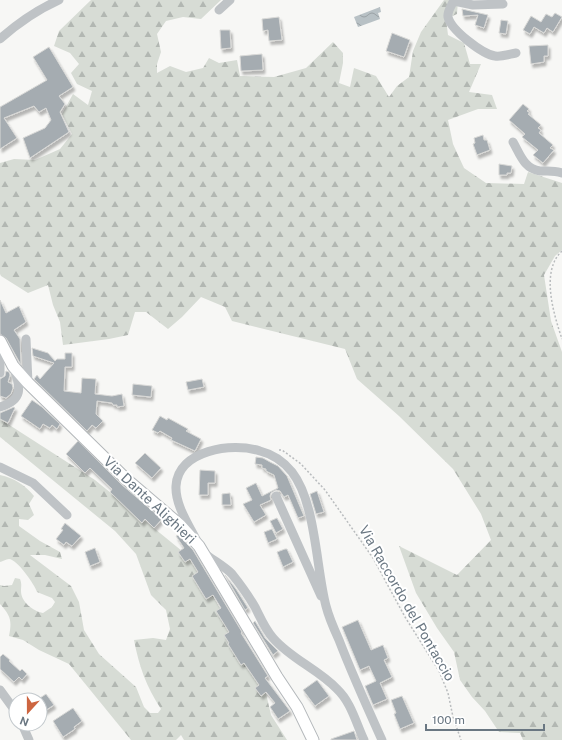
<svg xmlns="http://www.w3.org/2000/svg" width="562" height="740" viewBox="0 0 562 740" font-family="'Public Sans',sans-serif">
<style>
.forest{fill:url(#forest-firs)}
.water{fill:url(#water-waves)}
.building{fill:#a5acb1;stroke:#d9d9d7;filter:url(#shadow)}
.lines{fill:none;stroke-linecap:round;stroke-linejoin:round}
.major-casing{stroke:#b3b7ba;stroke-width:13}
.path{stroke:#b9bcbe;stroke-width:1.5;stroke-dasharray:2 2;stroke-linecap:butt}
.minor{stroke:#bfc3c6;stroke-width:9}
.major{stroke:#fff;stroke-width:11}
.labels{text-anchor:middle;stroke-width:4;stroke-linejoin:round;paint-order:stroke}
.street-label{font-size:14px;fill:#6a7782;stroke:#fff}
</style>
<defs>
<pattern id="forest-firs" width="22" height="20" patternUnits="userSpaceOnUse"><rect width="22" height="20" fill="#d7dcd5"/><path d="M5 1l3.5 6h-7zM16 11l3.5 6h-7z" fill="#b2b7b2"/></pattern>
<pattern id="water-waves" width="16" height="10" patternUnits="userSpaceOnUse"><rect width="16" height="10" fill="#b8c1c5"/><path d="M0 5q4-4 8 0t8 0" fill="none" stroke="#9aa2a5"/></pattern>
<filter id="shadow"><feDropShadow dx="2" dy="3.5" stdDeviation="1" flood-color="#0004"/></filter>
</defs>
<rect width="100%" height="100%" fill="#f7f7f5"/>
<path class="forest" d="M91 0H221L201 19 183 17 166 21 157 34 161 52 157 64V73L170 66 186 72 203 68 209 58 219 63 237 60 240 76 274 77 306 68 333 42 343 53V63L339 83 350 87 354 68 376 76 389 97 397 86 409 77 413 51 421 32 444 0H458L457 14 446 19 448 35 464 43 470 64H481L469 92 492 95 497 109H478L448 120 453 144 464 168 486 183 524 184 528 172 562 183V250L555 256 544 275 551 321 562 352V740H523L520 733 499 732 485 711 472 697 460 680 454 652 437 628 416 593 399 546 457 575 491 540 481 514 453 469 399 416 357 379 345 349 232 321 225 307 201 297 182 317 168 329 146 312H135L128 335 109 339 63 345 60 322 53 305 48 285 28 293 1 276 0 274V163L14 159 35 160 60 149 72 134 62 114 73 94 88 105 92 91 77 84 71 73 79 64 70 53 54 46 59 31Z
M0 419 95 480 193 560 265 689 271 715 287 740H184L181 735 176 740H131L69 664 39 650 23 640 9 636C12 621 11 616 0 604V585L4 586 12 585 15 578 20 579C22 584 21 586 21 591 21 602 33 611 43 613L52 607 55 602 52 598 37 592C35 585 17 559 9 559 6 559 2 562 0 562V475C14 478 25 485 34 496L29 504 34 515 28 520 19 519V526L40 541 60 552 62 559 45 555H30L71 586 79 602 84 630 99 654 136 687 144 707 150 713H158L161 709C146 686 139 666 134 640L153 638 166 640 170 629 166 610 151 595 136 554 115 531 0 437Z"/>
<path class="water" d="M380 7 381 12 378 13 380 19 358 27 354 17Z"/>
<path class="building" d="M462 9 488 15 484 28 475 25 478 15 463 16Z
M555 13 562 17 553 32 547 28 544 33 534 27 530 34 523 30 531 16 541 22 546 14 552 17Z
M279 17 282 40 269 41 268 30 263 31 262 19Z
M501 20 508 21 506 34 499 33Z
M220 30H230L231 48 221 49Z
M392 33 410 40 404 57 386 51Z
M548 45V56H544V62L531 64 529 46Z
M49 47 73 87 59 96 65 104 60 112 69 132 30 158 23 138 45 128 51 120 46 108 39 112 34 106 4 118 17 138 0 149V107L47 80 33 57Z
M262 54 263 70 241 71 240 56Z
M523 104 529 109 527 111 530 113 528 114 541 125 538 128 541 130 539 133 553 145 550 148 554 150 543 163 533 155 538 150 522 137 525 134 509 120Z
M483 135 484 140H487L490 150 477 155 473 144 475 143 474 138Z
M499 164 512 166 511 173H507V175H499Z
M0 300 6 313 19 306 26 322 14 330 20 339 21 365 6 338 0 334Z
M32 348 48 353 55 361 57 359H65V353H72V367H65L64 391 81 393 82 378 96 379 95 394 112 396 122 394 124 406 117 407V405H113L112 403 97 401 96 414 103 421 96 428 92 425 87 431 34 379 37 375 40 379 54 363 33 356Z
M6 371 9 372 10 375 8 382 12 384 13 388 11 394 6 398 0 396V379L5 376Z
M202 379 204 387 188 390 186 382Z
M133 384 152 386 151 397 132 395Z
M32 400 42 407 60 424 57 429 52 425 50 428 43 424 40 429 21 416Z
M14 407 15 408 8 423 0 419V413Z
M160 416 167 420 168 418 188 429 186 431 201 439 195 451 171 440 172 438 160 431 158 433 152 430Z
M78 441 121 484 162 519 154 528 145 519 142 523 110 492 112 489 90 468 85 473 66 454Z
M145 453 161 468 152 478 135 463Z
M256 457 263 458 270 462 278 466 287 476 304 516 298 518 288 495 284 497 280 491 276 490 271 493 270 496 271 500 260 505 266 515 254 522 243 504 252 500 246 488 256 483 262 496 278 488 274 475 266 471V469L262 468V465L255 464Z
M200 470 215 471V483H208V495H199Z
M317 491 324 512 316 514 310 494Z
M230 493 231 505H222V494Z
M277 518 283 529 276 533 270 521Z
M65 523 81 536 72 546 66 542 64 545 56 539 63 530 61 529Z
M272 529 277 539 268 543 264 532Z
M179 535 193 550 242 632 241 633 268 676 265 678 290 711 278 719 270 707 275 703 266 692 261 696 255 688 259 685 244 663 241 665 228 644 229 643 224 635 229 632 216 611 221 608 213 595 206 599 192 576 198 572 190 559 185 562 178 552 184 548 176 536Z
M95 548 100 562 90 566 85 552Z
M285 549H287L293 562 283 567 277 552Z
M225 575 236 589 248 608 245 610Z
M358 620 371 650 383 645 388 658 384 660 392 677 380 683 387 699 373 705 365 686 376 681 369 666 360 670 342 627Z
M255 621 265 638 278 651 273 655 253 623Z
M3 654 10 660 9 661 20 671 22 669 27 674 22 680 19 677 14 682 0 669V657Z
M317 680 329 696 315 706 303 690Z
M46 694 54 705 40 714V698Z
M402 696 414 723 400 729 394 714 396 713 391 700Z
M73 708 82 721 74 727 75 729 63 737 53 721Z
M354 731 357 740H331V739Z"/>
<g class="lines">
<g class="major-casing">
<path id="major" d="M0 341 13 366 28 383 126 479 180 525 199 546 277 677 297 707 313 740"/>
</g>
<path class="path" d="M562 251C540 271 554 315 562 339
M279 450H282L301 464 325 490 373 558 405 617 439 671 448 693 453 717 461 740"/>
<path class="minor" d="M454 0C452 5 447 11 448 17 451 30 482 54 495 56 502 57 510 54 516 53
M454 1 473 5 503 4
M219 10 230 0
M0 39C18 23 37 10 59 0
M513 142C520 154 524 169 540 171 548 171 554 170 562 173
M26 339 28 383
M0 356V373
M0 407C23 400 21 388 14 369
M0 467 33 483 67 515
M276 496 321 596
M196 539C188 524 175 504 176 486 178 450 232 442 260 451 272 454 284 462 292 472 316 503 316 568 326 606 329 618 334 629 339 640 352 674 367 707 382 740
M203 552C212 560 223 565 232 574 240 584 248 595 255 607 260 617 265 629 273 638 291 659 318 669 337 689 351 702 356 723 364 740
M0 690 16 712
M22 724 29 740"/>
<use href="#major" class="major"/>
</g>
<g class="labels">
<g class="street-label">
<text transform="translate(150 500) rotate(43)" y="5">Via Dante Alighieri</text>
<text transform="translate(407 603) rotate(60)" y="5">Via Raccordo del Pontaccio</text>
</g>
</g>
<g transform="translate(28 712) rotate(201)"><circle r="19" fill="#ffffff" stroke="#c3c9cd"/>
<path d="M0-3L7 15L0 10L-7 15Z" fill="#cd6540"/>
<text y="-6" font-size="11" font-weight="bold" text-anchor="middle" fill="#6a7782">N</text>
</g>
<path d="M426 724v6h118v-6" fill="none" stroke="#6a7782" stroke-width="2"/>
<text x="432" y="724" font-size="12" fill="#6a7782" stroke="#ffffff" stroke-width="3" paint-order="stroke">100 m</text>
</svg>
